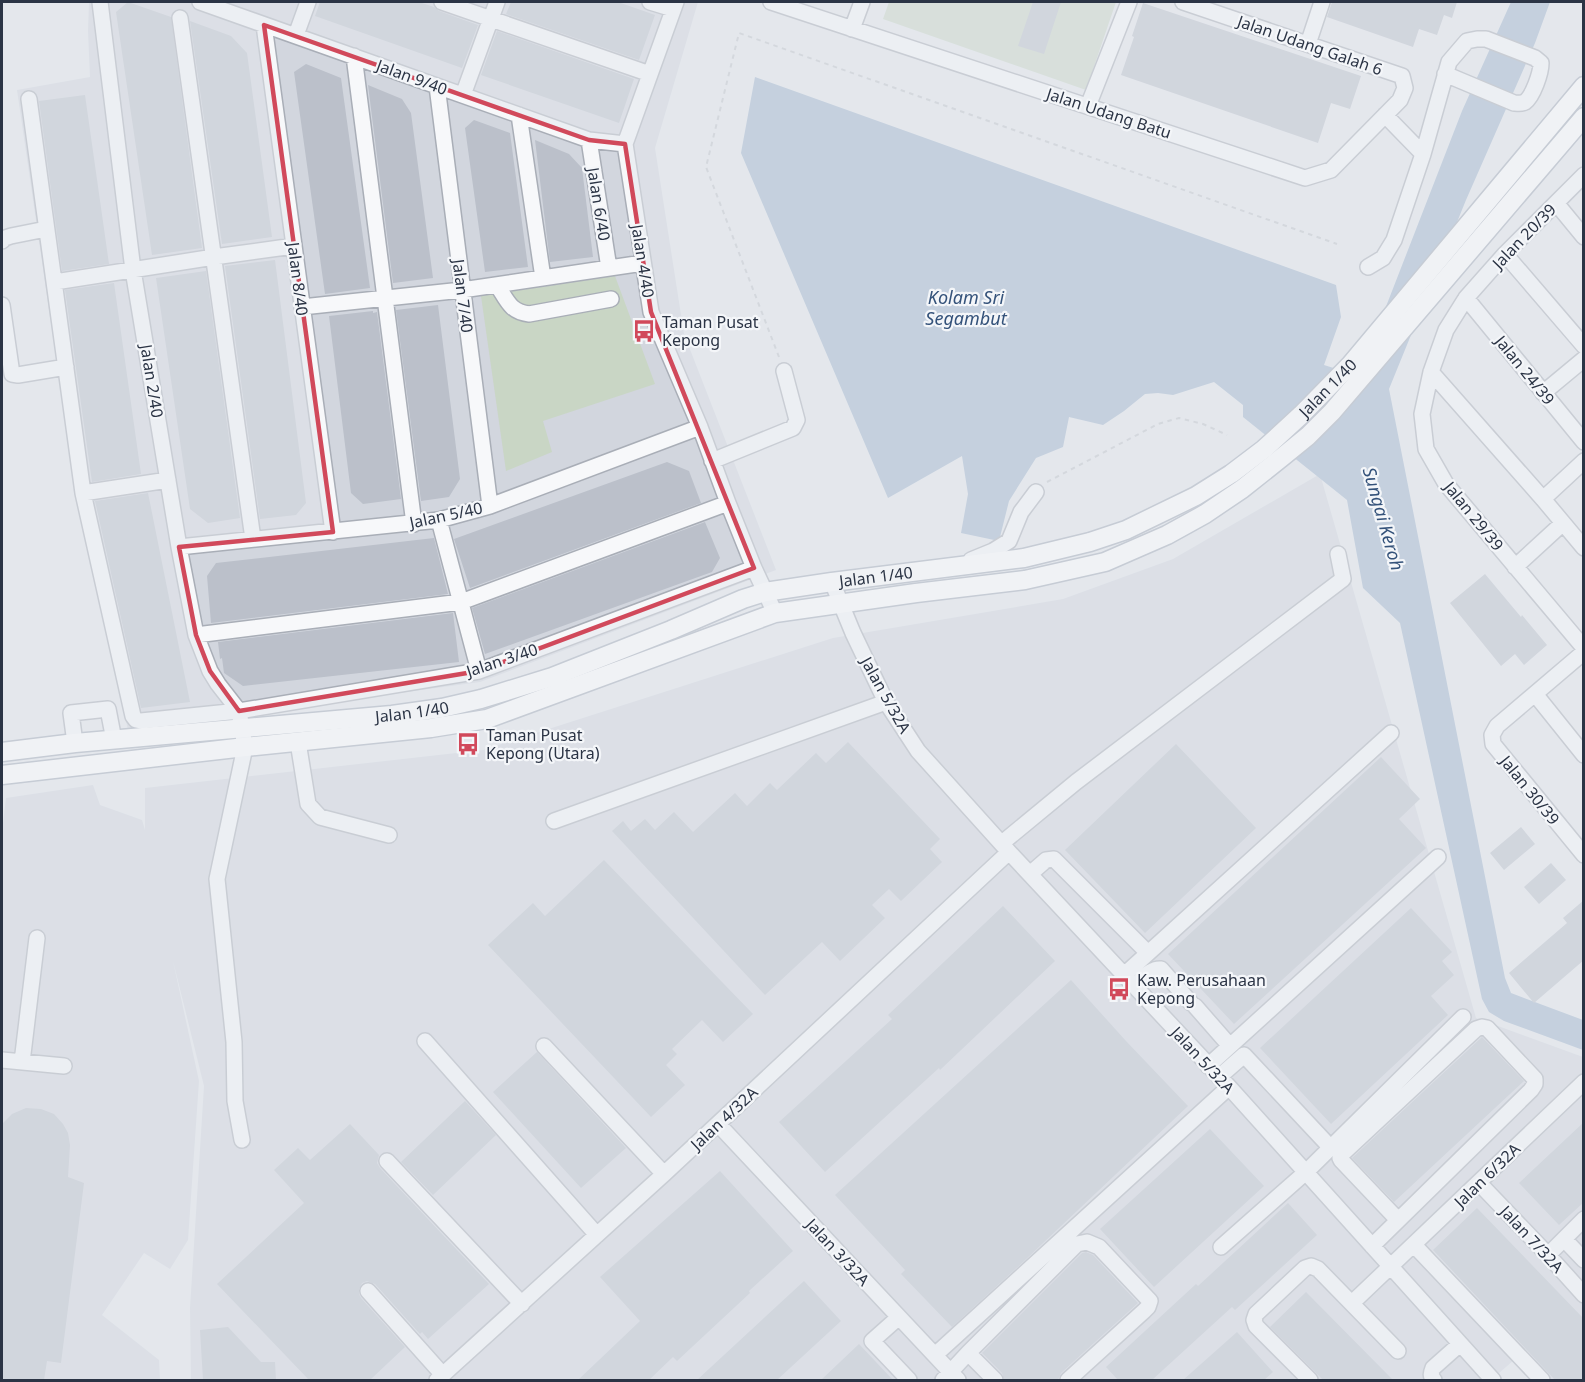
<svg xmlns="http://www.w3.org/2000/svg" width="1585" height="1382" viewBox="0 0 1585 1382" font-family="'Noto Sans',sans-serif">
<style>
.built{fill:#d2d6de}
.green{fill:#c9d6c5}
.water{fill:#9fb4cc}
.building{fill:#bbc0ca}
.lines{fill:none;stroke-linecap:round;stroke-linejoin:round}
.minor-casing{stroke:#a9aeb7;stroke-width:18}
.major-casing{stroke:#a3abb8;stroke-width:21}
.path{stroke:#c2c5cb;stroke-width:2;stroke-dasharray:4.5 4.5;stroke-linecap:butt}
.minor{stroke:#f7f8fa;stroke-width:15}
.major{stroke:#fff;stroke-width:18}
.marked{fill:none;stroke:#d1495b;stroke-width:4.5;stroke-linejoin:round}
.labels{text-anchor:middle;stroke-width:4.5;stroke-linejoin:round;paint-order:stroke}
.street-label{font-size:16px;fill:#2b3445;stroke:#f4f6f9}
.poi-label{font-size:16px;fill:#2b3445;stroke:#f4f6f9;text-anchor:start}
.water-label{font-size:18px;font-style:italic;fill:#34527a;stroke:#f4f6f9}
</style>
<rect width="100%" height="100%" fill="#e4e7ec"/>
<path class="built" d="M89 2H698L655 148 684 334 776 570 480 682 128 730 78 509 17 90 90 77 88 31Z
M1320 474 1476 1018 1583 1057V1380H1534L1514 1360 1491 1380H191L190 1308 204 1086 173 961 199 1081 188 1240 170 1269 144 1253 102 1315 159 1360 160 1380H2V831L6 798 93 785 100 805 142 820 145 830V788L483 750 833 638 1063 599 1173 559Z"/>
<path class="green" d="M889 2H1116L1086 90 883 19Z
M615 276 655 384 543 421 552 452 506 471 481 296Z"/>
<path class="water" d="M1511 2H1550L1535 43 1466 200 1389 389 1505 978 1511 993 1583 1020V1050L1504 1021 1489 1012 1482 999 1400 623 1363 588 1347 500 1243 417V405L1214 382 1173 395 1158 393 1145 394 1124 411 1103 425 1069 417 1063 447 1036 458 1009 501 999 541 961 533 968 494 962 456 888 498 741 153 755 77 1336 285 1341 317 1324 365 1359 376 1462 111Z"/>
<path class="building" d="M128 2 171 17 202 248 152 255 116 12Z
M320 2H419L434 7 439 11 478 25 462 68 315 16Z
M511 2H618L655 15 639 60 506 14Z
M1033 2H1061L1044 54 1018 46Z
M1332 2H1457L1452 18 1444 15 1437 35 1419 29 1413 47 1327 17Z
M1143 3 1361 76 1350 109 1331 103 1318 143 1121 75 1134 37 1132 36Z
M190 21 231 36 247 53 272 237 222 244Z
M497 31 634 79 619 123 481 75Z
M306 64 341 78 370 288 325 294 294 72Z
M368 85 402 99 411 113 433 278 393 283Z
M85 95 109 264 62 271 39 101Z
M474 120 510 133 528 267 485 272 465 128Z
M535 140 569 154 582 168 593 257 550 262Z
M275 260 306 503 296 515 260 519 225 266Z
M206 271 240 518 208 523 190 509 156 278Z
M114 283 141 474 92 482 65 290Z
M438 305 460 479 449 497 421 501 396 310Z
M373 311V313L377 312 401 499 363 504 351 493 329 316Z
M667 462 689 471 701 503 470 588 454 539Z
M148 493 190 702 141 708 95 501Z
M705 522 720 558 712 572 485 654 472 608Z
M434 538 448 594 211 623 207 576 216 563Z
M1485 574 1521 617 1522 615 1547 645 1524 665 1515 654 1501 666 1450 603Z
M453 613 459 662 243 686 224 673 222 658 220 659 218 642Z
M848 742 940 839 930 849 942 862 901 901 889 889 872 905 885 918 840 961 822 942 765 995 612 831 623 821 631 831 645 819 655 830 674 812 693 832 735 793 747 806 770 783 777 790 816 753 826 763Z
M1176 744 1256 828 1145 933 1065 850Z
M1381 757 1420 799 1399 819 1426 848 1234 1024 1168 954Z
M1521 827 1535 844 1504 870 1490 853Z
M604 860 753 1014 723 1042 702 1020 672 1049 677 1054 666 1065 685 1085 651 1117 488 945 533 903 545 916Z
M1551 863 1566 880 1539 904 1524 887Z
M1584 900V960L1534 1003 1509 973 1567 923 1563 918Z
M1003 906 1055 961 940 1070 939 1068 825 1172 779 1122 892 1019 888 1015Z
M1411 908 1452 952 1442 961 1454 975 1431 996 1448 1015 1331 1124 1260 1048Z
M1071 980 1126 1041 1188 1106 1023 1262 952 1327 901 1274 905 1270 835 1195Z
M1482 1037 1524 1081 1394 1202 1352 1158Z
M537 1052 626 1148 581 1188 493 1092Z
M465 1101 496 1135 433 1195 401 1162Z
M26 1108 41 1109 54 1114 63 1124 68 1133 70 1145 68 1177 84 1183 61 1363 47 1361 44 1380H2V1124L12 1114Z
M1584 1122V1202L1559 1225 1519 1183Z
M350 1124 379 1155 377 1163 380 1168 489 1284 428 1339 422 1332 420 1334 375 1284 367 1281 362 1283 359 1289V1294L361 1298 405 1347 370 1380H309L217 1284 304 1203 274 1170 298 1148 310 1160Z
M1210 1129 1264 1186 1154 1287 1100 1229Z
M720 1171 793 1251 749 1291 750 1293 677 1361 673 1357 649 1380H578L640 1321 600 1277Z
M1288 1203 1317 1235 1235 1310 1232 1307 1152 1380H1118L1106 1367 1196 1284 1198 1286Z
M1477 1208 1584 1319V1380H1555L1433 1250Z
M1086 1252 1093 1255 1138 1303 1061 1373 1058 1380H1004L1002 1373 982 1353 1082 1253Z
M804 1281 841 1321 777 1380H697Z
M1306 1292 1393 1380H1323L1270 1327Z
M228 1327 261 1362H275L276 1380H203L200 1330Z
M1237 1332 1273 1372 1264 1380H1183Z
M859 1344 893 1380H821Z"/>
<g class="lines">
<g class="minor-casing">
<path id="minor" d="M100 2 133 270 179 547 196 635 210 671 218 684 239 711 245 747 217 879 234 1042 235 1101 242 1140
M200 2 589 140 625 144
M442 2 650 74
M650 2 673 9
M676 2 625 144 651 312 700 427 728 503 754 568 775 613
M771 2 1305 178 1331 170 1400 100 1405 88 1402 76 1183 2
M180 18 253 539
M264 25 333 532
M852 29 862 2
M296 35 308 2
M1308 44 1322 2
M354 56 414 524
M437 86 490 506
M463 95 497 2
M29 99 83 493 133 716 136 720 141 721 239 711 479 671 754 568
M1088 106 1129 2
M519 115 543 278
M589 140 609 268
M1423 154 1449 62 1467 41 1477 39H1486L1535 58 1541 63C1541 73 1533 96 1525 102 1521 104 1519 103 1514 103L1445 74
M1584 175 1505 254 1466 298 1446 330 1431 372 1422 414 1426 449 1446 484 1584 648
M1556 203 1584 237
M2 241 5 238 11 236 46 229
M1505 254 1584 346
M1368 267 1383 258 1394 240 1423 154 1385 115
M55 282 214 257 294 246
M497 285C507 300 510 312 529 314L611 299
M1466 298 1584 442
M2 305 12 374 18 375 66 367
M302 307 462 290 643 263
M1431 372 1543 499 1584 548
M1543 393 1584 359
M712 461 793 428 797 420 784 371
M83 493 168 480
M1543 499 1584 461
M439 520 479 671
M179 547 439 520 490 506 700 427
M971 560 993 551 1009 541 1021 512 1036 492
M1515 567 1563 523
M832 582 853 633 886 702 918 751 1009 852 1229 1087 1493 1380
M196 635 461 602 728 503
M1584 652 1497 726 1492 735 1493 744 1584 855
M1535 694 1584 755
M298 742 308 804 320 817 389 835
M75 743 71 713 108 709 114 740
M554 821 886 702
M1002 843 1076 782 1343 579 1338 554
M1030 874 1046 860 1054 859 1148 953
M1124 975 1391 733
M1134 986C1142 980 1150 968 1161 969L1191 1003
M1195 1006 1230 1046
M425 1041 597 1235
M544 1046 664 1174
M2 1060 64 1066
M22 1062 37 938
M1208 1066 1438 857
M1219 1077 1244 1055 1331 1148
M718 1124 958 1380
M387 1161 522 1304
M1479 1183 1548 1255 1584 1295
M1564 1239 1584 1260
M1414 1245 1542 1380
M1372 1246 1531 1090 1535 1084V1079L1487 1028 1482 1027 1476 1029 1341 1155 1340 1158 1341 1160 1398 1220
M1221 1247 1306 1172 1463 1017
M1548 1255 1584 1219
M368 1291 443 1375
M1352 1303 1584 1082
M899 1317 872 1341 909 1380
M968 1353 995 1380
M935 1355 1229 1087
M437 1380 664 1174 1009 852
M943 1380 968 1353 1077 1244 1087 1242 1099 1247 1150 1301 1148 1307 1144 1311 1068 1380
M1310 1380 1256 1326 1254 1320 1256 1314 1305 1268 1311 1266 1318 1269 1398 1351
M1434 1380C1430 1376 1431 1373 1433 1368L1460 1344"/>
</g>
<g class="major-casing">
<g id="major">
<path id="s1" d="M2 752 75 743 392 715 442 708 481 699 552 677 671 630 743 599 765 592 832 582 1024 558 1090 542 1126 530 1196 496 1231 474 1264 449 1301 415 1351 364 1584 86"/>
<path d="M2 775 245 747 431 728 487 719 775 613 916 593 1025 580 1105 562 1167 535 1205 514 1242 489 1281 458 1308 436 1332 412 1584 117"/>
</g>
</g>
<path class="path" d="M779 357 706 167 739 33 1337 244
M1047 482 1158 424 1179 418 1203 424 1227 435"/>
<use href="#minor" class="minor"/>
<use href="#major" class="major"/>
</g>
<path d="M0 0H1585V1382H0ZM264 25 589 140 625 144 651 312 754 568 479 671 239 711 210 671 196 635 179 547 333 532Z" fill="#e4e7ec" fill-opacity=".55" fill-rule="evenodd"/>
<path class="marked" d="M264 25 589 140 625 144 651 312 754 568 479 671 239 711 210 671 196 635 179 547 333 532Z"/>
<defs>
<g id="bus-bare" transform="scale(1.8)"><path d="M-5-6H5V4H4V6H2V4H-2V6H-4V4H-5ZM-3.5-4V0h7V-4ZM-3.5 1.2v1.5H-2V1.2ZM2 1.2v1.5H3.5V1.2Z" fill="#d1495b" stroke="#f4f6f9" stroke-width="2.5" paint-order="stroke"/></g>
</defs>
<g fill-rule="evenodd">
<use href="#bus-bare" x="644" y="331"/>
<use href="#bus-bare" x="468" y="744"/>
<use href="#bus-bare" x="1119" y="989"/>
</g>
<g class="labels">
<g class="street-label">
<text transform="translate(1310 45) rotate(19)" y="6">Jalan Udang Galah 6</text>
<text transform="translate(412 77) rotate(20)" y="6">Jalan 9/40</text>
<text transform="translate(1109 113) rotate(18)" y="6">Jalan Udang Batu</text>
<text transform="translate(599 204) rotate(81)" y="6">Jalan 6/40</text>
<text transform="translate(1524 236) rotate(-46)" y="6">Jalan 20/39</text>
<text transform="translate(643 261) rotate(81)" y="6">Jalan 4/40</text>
<text transform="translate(298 279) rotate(83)" y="6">Jalan 8/40</text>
<text transform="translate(463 296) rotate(83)" y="6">Jalan 7/40</text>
<text transform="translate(1525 370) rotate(51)" y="6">Jalan 24/39</text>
<text transform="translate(152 381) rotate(81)" y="6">Jalan 2/40</text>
<text dy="6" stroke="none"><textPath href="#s1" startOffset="1402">Jalan 1/40</textPath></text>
<text transform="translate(446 515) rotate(-12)" y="6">Jalan 5/40</text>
<text transform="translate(1474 516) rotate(51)" y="6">Jalan 29/39</text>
<text dy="6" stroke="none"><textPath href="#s1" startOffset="898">Jalan 1/40</textPath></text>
<text transform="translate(502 660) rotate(-18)" y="6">Jalan 3/40</text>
<text transform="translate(886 695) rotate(61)" y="6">Jalan 5/32A</text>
<text dy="6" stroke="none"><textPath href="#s1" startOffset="412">Jalan 1/40</textPath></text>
<text transform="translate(1530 790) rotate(51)" y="6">Jalan 30/39</text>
<text transform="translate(1203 1060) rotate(47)" y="6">Jalan 5/32A</text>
<text transform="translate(724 1118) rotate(-43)" y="6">Jalan 4/32A</text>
<text transform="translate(1487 1175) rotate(-44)" y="6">Jalan 6/32A</text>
<text transform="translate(1532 1239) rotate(47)" y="6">Jalan 7/32A</text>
<text transform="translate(838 1252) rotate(47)" y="6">Jalan 3/32A</text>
</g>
<g class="poi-label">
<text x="662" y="328">Taman Pusat<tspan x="662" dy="18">Kepong</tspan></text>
<text x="486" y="741">Taman Pusat<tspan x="486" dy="18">Kepong (Utara)</tspan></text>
<text x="1137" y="986">Kaw. Perusahaan<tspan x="1137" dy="18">Kepong</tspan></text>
</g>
<g class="water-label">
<text x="966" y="304">Kolam Sri<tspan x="966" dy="21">Segambut</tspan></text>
<text transform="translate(1383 519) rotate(74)" y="6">Sungai Keroh</text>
</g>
</g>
<rect width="1585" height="1382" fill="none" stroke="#2b3445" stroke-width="6"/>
</svg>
